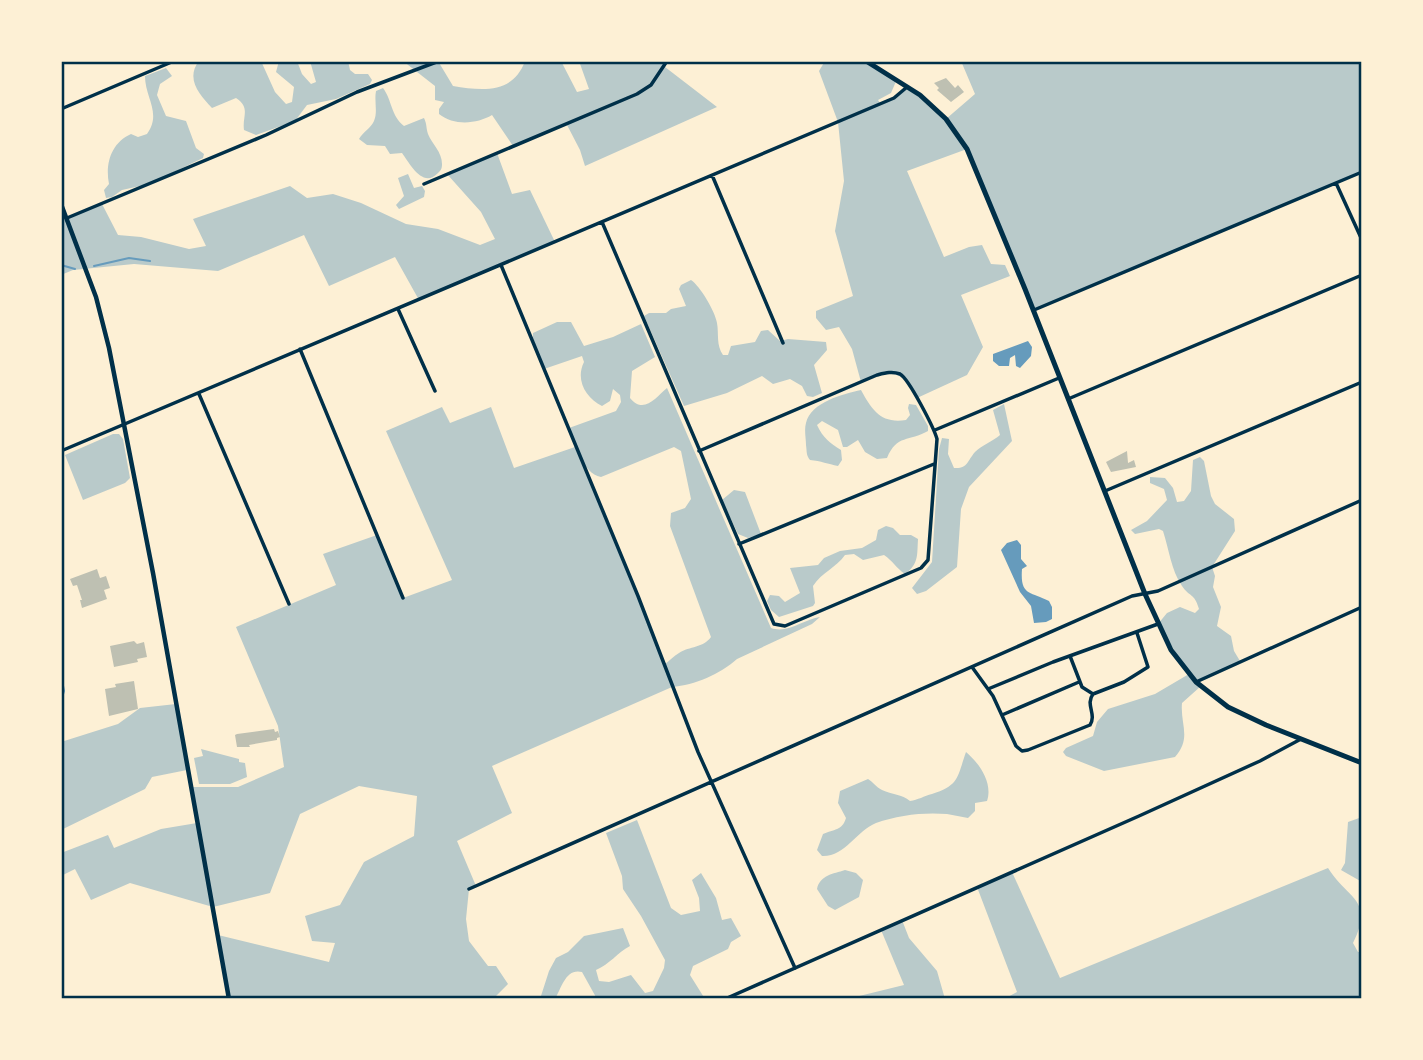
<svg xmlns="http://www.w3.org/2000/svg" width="1423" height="1060" viewBox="0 0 1423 1060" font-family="Montserrat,sans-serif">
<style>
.green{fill:#b9caca}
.water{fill:#669bbc}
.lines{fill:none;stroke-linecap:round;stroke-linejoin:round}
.stream{stroke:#669bbc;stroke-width:2}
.building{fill:#bec0b2}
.minor{stroke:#003049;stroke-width:3.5}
.tertiary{stroke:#003049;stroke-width:3.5}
.secondary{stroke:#003049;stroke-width:4.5}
.primary{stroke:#003049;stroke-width:5}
.neatline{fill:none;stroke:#003049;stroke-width:2.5}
</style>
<rect width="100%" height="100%" fill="#fdf0d5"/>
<path class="green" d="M199 61H261L275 92 286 104 292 102 294 87 276 72 279 61H297L302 74 311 84 316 82 310 61H348L350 70 355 74H368L372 80 370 84 336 99 307 105 295 121 256 135 244 130C242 116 251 108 236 98L212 108C200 95 185 79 199 61Z
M403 61H438L453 86C483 91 513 94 525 61H561L577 92 589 89 579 61H667L665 67 717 107 585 166 580 150 566 123 513 146 492 115C477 124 454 126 439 114V109L444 102 435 100V86Z
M825 61H866L897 79 891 93 878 100 880 103 898 96 908 86 946 119 975 94 961 61H1362V172L1034 310 967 149 907 171 944 257 969 247 982 245 991 264 1005 265 1010 276 961 295 983 347 967 375 917 398C901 367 890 371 861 382L852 349 839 327 826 330 816 318V311L853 296 835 231 844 181 838 122 819 71Z
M166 68 172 76 160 84 157 95 166 116 186 121 196 148 204 154 203 158 149 184 122 190 112 197 106 198 104 190 109 184C105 164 111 143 131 134L138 137 147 134C162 113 145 98 145 76Z
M383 88C392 100 391 116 404 126L424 118C427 124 426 128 428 134 432 144 442 152 442 164 442 169 441 170 438 173 423 189 410 164 402 153L390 154 385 146 367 145 359 139C363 132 371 128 374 121 378 112 374 101 376 91Z
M497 153 512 194 530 190 555 242 419 300 395 257 329 286 304 235 218 271 134 264 73 270 61 275V204L67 218 102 204 118 235 141 237 189 249 206 246 193 219 290 186 307 198 333 194 361 203 406 224 438 229 480 245 495 239 481 212 447 174Z
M408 174 414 188 422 186 425 191 424 197 399 209 396 205 404 196 398 178Z
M691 280C700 286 715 311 717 323 719 334 716 345 723 355H728L731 346 755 342 761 331 768 330 780 341 788 339 826 342 827 350 814 365 822 393 813 397 807 396 802 386 790 379 773 384 762 376 727 393 684 406 644 316 649 313H666L671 309 686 306 679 289 681 285Z
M557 322H571L584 346 613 337 641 324 655 357 632 371 630 398C644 415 656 397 667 388L771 628C788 634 804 619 820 617L812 624 737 659C720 674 695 685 672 687L492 766 512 813 457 841 476 886 469 889 466 919 469 941 488 966H496L508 984 493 999H229L218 935 329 962 335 943 312 941 305 916 340 905 364 862 414 836 417 796 359 786 300 814 270 893 213 907 130 883 91 900 75 869 61 876V853L108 835 114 848 161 829 197 823 191 787H238L284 767 278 726 236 627 336 585 323 554 377 535 403 598 452 580 386 431 442 407 450 423 491 407 514 468 575 447 665 664C669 661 674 656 679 653 690 646 703 648 711 637L670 526 671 513 685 508 691 499 681 451 674 447 601 477C582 473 576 445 569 428L616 411 621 402 620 395 613 389 610 401 602 406C586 398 575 380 584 362L582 356 544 369 533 338V333Z
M861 390C872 410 881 424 906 420L910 415 908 408 909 404 916 405 928 426V431C909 442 897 434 887 458L877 459 865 452 858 440 847 447H843L838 430 822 421 817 425C823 438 830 443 841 450L842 460 838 466C828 464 821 461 810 460 806 455 807 452 806 445 806 438 804 430 806 423 811 402 843 394 861 390Z
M1004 404 1012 441 969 487 961 509 957 567 926 591 917 594 912 588 932 562 939 449 942 438 949 439 948 454 954 468C968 469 967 461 975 452 982 445 993 441 1000 435L993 410Z
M113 434H119L123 439 130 478 125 483 83 500 65 455Z
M1200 457 1204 461 1211 496 1215 504 1234 519 1235 531 1212 567 1215 576 1213 587 1221 607 1217 626 1231 636 1234 651 1240 661 1197 681 1201 686 1182 703C1180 724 1192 738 1175 757L1104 771 1066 756 1063 752 1066 748 1093 736 1097 722 1108 709 1155 694 1189 674 1158 624 1167 613 1180 607 1195 613 1199 609C1194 592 1190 598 1182 586 1171 570 1169 549 1163 531L1159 529 1135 534 1131 530 1147 521 1167 500 1164 489 1150 483V477L1165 478 1173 488 1177 502 1184 501 1191 491 1193 460Z
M734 490 745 492 761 534 748 538 738 534 722 500Z
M886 526 893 528 900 535H911L918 539C917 555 919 564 905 574 896 568 893 561 884 555L863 560 854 554 845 555C836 568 822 572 813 586L815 603 813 606 779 617 771 610 767 601 770 595 779 596 785 602 800 593 790 568 818 565 824 558 840 551 862 548 876 540 878 530Z
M176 704 187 770 152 777 145 789 61 830V742L118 724 140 708Z
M201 749 239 759V762L245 763 247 777 230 784H199L194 758 203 756Z
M966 752C980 764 993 783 987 801L975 803V811L968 818C961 817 954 815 947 814 924 812 898 815 876 823 856 831 845 857 822 856L817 850 823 834C834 829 842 831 846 818L838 803 840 791 868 779C873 782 876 787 882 790 892 795 902 794 910 801 918 800 924 796 932 794 960 785 957 777 966 752Z
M1362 817V882L1341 870 1345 863 1348 822Z
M637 820 671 908 681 915 700 911 699 898 692 880 701 873 716 898 722 920 731 918 741 936 731 942 728 949 693 966 690 975 705 999H597L582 972C566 968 562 987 555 999H540L549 971 556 958 568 952 584 936 623 928 630 946C617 953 610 964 596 970L599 981 609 982 631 975 645 993 653 991 664 968 665 960 641 916 623 889 622 876 606 833Z
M1328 868C1347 899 1375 899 1353 943L1358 952H1362V999H1004L1017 992 977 887 1012 872 1060 978Z
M845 870 856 873 863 880 859 897 835 910 828 906 817 889C820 875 833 874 845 870Z
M902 920 909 938 937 971 945 999H847L904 985 881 930Z"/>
<path class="water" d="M1028 341 1032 347 1031 356 1020 368 1016 366 1015 355 1010 358 1009 366H999L993 361V354Z
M1017 540 1021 545V559L1027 566 1022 569C1020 596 1030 591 1049 601L1052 607V619L1046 622 1034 623 1031 606 1020 592 1001 550 1007 543Z"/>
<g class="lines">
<path class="stream" d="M61 265 75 269
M94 266 129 258 150 261
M61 701 64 691 61 675"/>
</g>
<path class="building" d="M946 78 955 88 958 85 964 92 951 102 937 90 939 88 934 83Z
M1127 451 1128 463 1134 460 1136 467 1111 472 1106 462Z
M97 569 100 578 106 576 110 588 104 590 107 599 82 608 80 600H82L77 585 73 586 70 579Z
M134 641 137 644 144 642 147 657 137 659 138 662 114 667 110 646Z
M134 681 138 709 109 716 105 689 116 687 115 684Z
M274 729 275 732 278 731 280 737 277 738V740L249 745 250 747H237L235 735 237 734Z"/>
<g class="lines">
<path class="minor" d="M61 109 174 61
M712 175 783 343
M1336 183 1362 240
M424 184 637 94 651 85 667 61
M67 218 266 135 357 92 439 61
M602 222 774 624 785 626 921 568 928 560 937 439C934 428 909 379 900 374 892 371 885 373 877 375L699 451
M501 265 638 596 698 752 795 968
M398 309 435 391
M1034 310 1362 172
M300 349 403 598
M199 394 289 604
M1068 399 1362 275
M935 430 1059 378
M61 451 894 98 907 87
M1105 491 1362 382
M739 544 934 464
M1070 656 1082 687 1093 694
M972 667 993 696 1016 746 1022 751 1028 750 1090 725C1097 714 1085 705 1093 694L1124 682 1148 667 1137 633
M1196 682 1362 607
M988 689 1053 662 1158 624
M1002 715 1079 682
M469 889 1132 596 1158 591 1362 500"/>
<path class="tertiary" d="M725 999 1139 816 1260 761 1301 739"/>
<path class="secondary" d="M61 204 96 297 109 348 153 573 229 999"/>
<path class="primary" d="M866 61 920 95 946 119 967 149 1025 289 1145 594 1171 650 1196 682 1228 707 1266 725 1362 763"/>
</g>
<rect width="1423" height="1060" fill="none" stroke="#fdf0d5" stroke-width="126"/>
<rect x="63" y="63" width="1297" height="934" class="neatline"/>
</svg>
